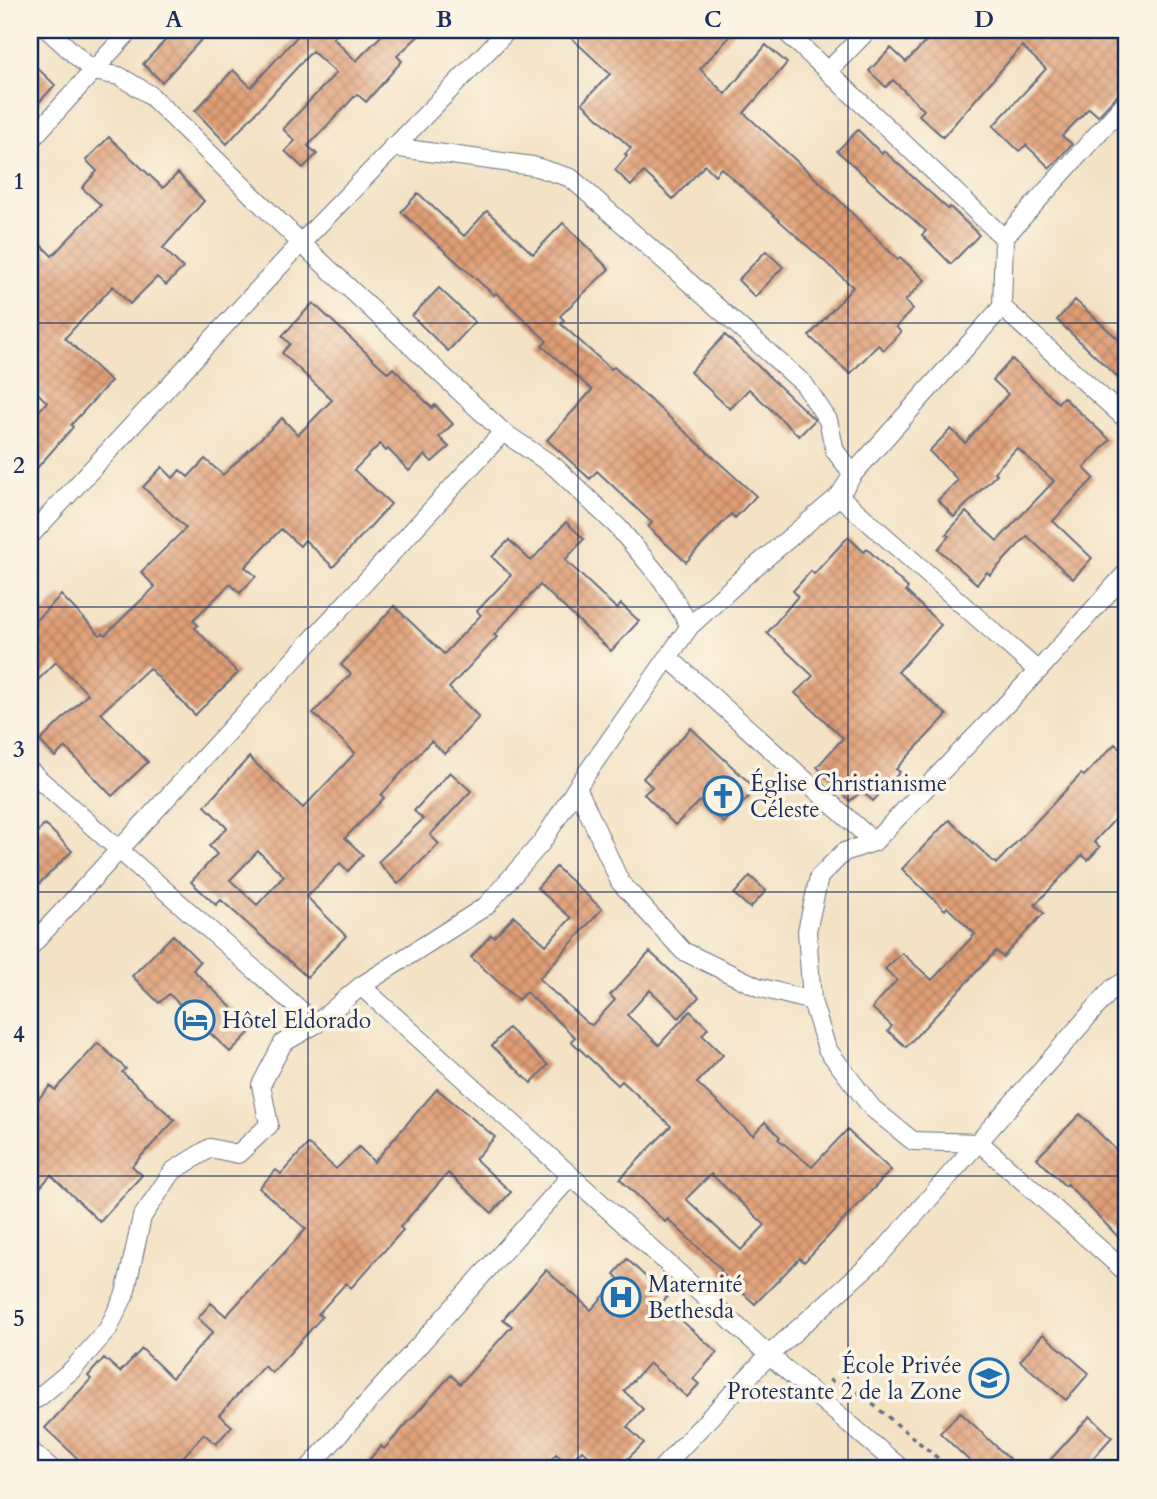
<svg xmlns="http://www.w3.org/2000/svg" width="1157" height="1499" viewBox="0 0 1157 1499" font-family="Cardo,serif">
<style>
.building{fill:url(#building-cross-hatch);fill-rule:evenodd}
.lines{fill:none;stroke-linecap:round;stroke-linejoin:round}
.minor-casing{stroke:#676e82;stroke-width:20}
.path{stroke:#676e82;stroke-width:3.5;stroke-dasharray:5 5;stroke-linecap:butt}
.minor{stroke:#fff;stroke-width:18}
.grid{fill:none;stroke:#1b2f5e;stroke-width:2;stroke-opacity:0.55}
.labels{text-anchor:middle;stroke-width:7;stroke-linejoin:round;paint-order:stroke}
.poi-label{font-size:23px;fill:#1b2f5e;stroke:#fcf5e5;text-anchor:start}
.neatline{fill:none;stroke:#1b2f5e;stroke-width:2.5}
.grid-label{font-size:23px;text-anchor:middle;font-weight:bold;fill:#1b2f5e}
</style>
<defs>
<pattern id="building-cross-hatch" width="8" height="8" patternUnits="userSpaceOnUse" patternTransform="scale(1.75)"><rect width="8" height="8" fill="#e09e74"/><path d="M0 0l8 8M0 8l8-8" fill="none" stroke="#b58162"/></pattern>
</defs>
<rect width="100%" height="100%" fill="#fcf5e5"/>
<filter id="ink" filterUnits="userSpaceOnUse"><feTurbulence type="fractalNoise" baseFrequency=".0143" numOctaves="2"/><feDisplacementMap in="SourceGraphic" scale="14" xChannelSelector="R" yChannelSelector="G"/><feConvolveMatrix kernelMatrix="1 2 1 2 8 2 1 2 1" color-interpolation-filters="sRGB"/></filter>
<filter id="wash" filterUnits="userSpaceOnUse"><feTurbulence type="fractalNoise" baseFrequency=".00686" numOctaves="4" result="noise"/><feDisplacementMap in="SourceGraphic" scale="28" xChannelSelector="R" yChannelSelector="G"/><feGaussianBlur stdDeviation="1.57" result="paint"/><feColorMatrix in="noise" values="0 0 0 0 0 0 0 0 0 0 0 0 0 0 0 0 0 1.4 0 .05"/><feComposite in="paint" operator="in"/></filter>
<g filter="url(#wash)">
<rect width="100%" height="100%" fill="#f3e2c4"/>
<g id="blocks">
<path class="building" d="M175 30H193L202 39 162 82 143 64Z
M303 30H341L333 38 356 61 387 30H425L397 56 402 61 366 102 357 94 308 146 317 154 303 168 285 151 295 141 283 129 336 73 312 51 227 144 195 111 233 70 251 87Z
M563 30H736L700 69 725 94 766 45 787 63 744 113 837 198 898 260 900 257 925 280 905 301 913 309 896 327 901 332 884 350 878 345 850 374 809 336 853 287 721 168 715 175 705 165 673 199 644 172 631 186 615 170 627 156 625 154 631 148 582 103 610 74Z
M937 30H1127V85L1098 116 1089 108 1062 136 1072 144 1050 168 1026 145 1019 151 993 126 1046 69 1022 46 943 137 919 115 924 110 893 80 886 87 869 71 891 48 906 62Z
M30 61 55 85 30 112Z
M858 130 882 154 884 151 948 209 950 207 979 235 951 264 922 235 926 231 837 151Z
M109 137 163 188 178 173 204 201 163 248 183 268 166 285 157 277 130 304 113 286 65 338 111 381 71 425 73 427 30 476V421L47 402 30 386V234L52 256 101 205 82 188 97 171 86 160Z
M418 193 464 236 487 211 533 254 563 223 609 269 560 316 564 320 561 324 611 369 614 367 756 496 735 518 731 514 686 562 648 527 652 523 597 471 590 479 547 440 592 390 542 346 547 341 496 293 494 295 401 212Z
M766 251 783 267 755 297 738 280Z
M439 288 475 322 448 351 412 316Z
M1075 300 1127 347V386L1057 320Z
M313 303 388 373 393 368 432 408 435 405 453 424 439 437 449 447 432 462 425 455 409 471 388 449 386 451 380 444 354 470 391 504 333 567 305 540 300 546 281 529 245 567 256 576 240 593 230 584 193 620 198 625 195 628 238 673 195 715 149 668 101 713 148 762 112 796 65 747 55 757 40 741 88 694 56 662 30 688V626L61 595 100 635 103 633 105 635 155 587 141 572 186 528 143 487 162 467 173 478 180 470 188 477 205 459 223 475 282 418 298 435 332 400 282 353 290 344 282 336Z
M725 335 815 420 799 436 749 389 730 409 690 372Z
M1012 359 1058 403 1063 397 1110 440 1084 468 1094 478 1053 521 1092 558 1073 579 1027 536 990 575 987 572 977 584 938 549 949 536 946 534 966 512 997 541 1054 481 1017 448 994 472 997 474 954 517 938 500 958 480 929 451 951 429 965 443 1008 394 993 380Z
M566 522 584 539 565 560 617 609 621 604 639 621 611 651 540 585 494 635 497 637 449 688 479 717 445 754 431 741 381 795 384 798 345 838 363 855 348 871 340 863 307 897 346 936 307 977 221 900 216 905 191 882 217 854 209 846 227 828 205 806 249 757 303 808 355 753 313 713 351 674 341 665 394 606 444 654 481 615 477 611 511 575 492 557 509 540 531 561ZM258 851 284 876 257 905 230 880Z
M848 537 864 552 867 549 908 588 906 591 941 625 898 672 947 715 896 769 900 772 873 801 862 791 850 801 817 767 843 738 795 693 813 676 767 633 798 596 793 591 811 571 814 574Z
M691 728 756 789 724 823 700 801 675 825 644 794 652 787 643 778Z
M1115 744 1127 755V806L1094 842 1100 847 1088 860 1082 855 1035 905 1044 913 1003 957 996 951 906 1047 888 1031 892 1026 872 1008 897 980 885 969 902 953 932 980 975 934 947 907 945 910 902 869 949 820 996 864 1081 774 1084 776Z
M450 772 471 791 430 835 439 844 398 884 378 862 423 819 414 811Z
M45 824 72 851 30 893V840Z
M556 867 602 909 539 979 587 1023 592 1025 615 1000 610 995 650 952 699 997 679 1018 650 990 627 1015 659 1045 690 1011 708 1028 702 1035 723 1055 697 1083 749 1132 753 1135 765 1122 780 1137 778 1139 812 1167 847 1130 891 1170 804 1262 800 1258 755 1304 720 1272 722 1270 668 1219 665 1222 620 1179 671 1126 622 1081 618 1085 571 1041 575 1037 526 992 518 1000 471 957 491 935 494 937 514 916 546 945 571 918 537 888ZM711 1174 765 1225 741 1250 686 1199Z
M750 876 766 891 750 908 734 894Z
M173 935 200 962 193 970 236 1012 238 1010 255 1027 230 1052 169 994 159 1003 132 976Z
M508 1028 548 1065 531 1083 492 1046Z
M98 1043 126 1069 122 1072 175 1120 132 1166 142 1175 100 1222 51 1175 30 1199V1108L50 1086 55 1090Z
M437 1089 495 1137 475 1159 511 1192 492 1213 448 1173 400 1227 403 1230 351 1288 346 1283 318 1314 322 1317 272 1373 264 1366 219 1415 232 1426 216 1444 204 1434 172 1469H89L45 1428 91 1379 88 1376 104 1358 120 1372 142 1349 172 1378 213 1332 198 1318 211 1303 226 1316 306 1229 259 1188 276 1170 281 1174 308 1144 336 1169 359 1147 374 1162Z
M1080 1114 1127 1161V1246L1067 1184 1065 1186 1037 1158Z
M627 1259 667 1297 662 1303 717 1352 693 1379 699 1384 687 1397 649 1363 624 1391 643 1409 627 1427 644 1443 617 1469H602L582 1450 568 1464 556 1454 543 1469H377L368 1461 381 1446 384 1449 451 1375 460 1384 512 1326 503 1319 546 1270 591 1310 619 1279 614 1274Z
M1043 1334 1089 1373 1066 1400 1020 1361Z
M960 1412 1020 1469H978L940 1433Z
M1090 1416 1112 1437 1083 1469H1042Z"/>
</g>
</g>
<g filter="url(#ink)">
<use href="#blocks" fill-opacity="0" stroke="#676e82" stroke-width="2"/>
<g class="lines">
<g class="minor-casing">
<path id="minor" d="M48 30 93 71 119 76 149 94 301 243 503 432 555 467 618 527 663 581 690 626
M784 30 1004 238
M828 71 868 30
M30 141 130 30
M392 147 533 166 571 178 804 384 828 420 835 451 853 474
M1002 307 1127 420
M839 496 1038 671
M30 536 301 243 508 30
M669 658 874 842
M30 771 316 1024
M577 787 620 882 683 951 758 987 812 1001 827 1049 872 1108 913 1141 980 1143 1127 1273
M30 947 503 432
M361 986 769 1355 902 1469
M812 1001 807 931 819 877 844 852 874 842 1038 671 1127 572
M30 1402 38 1398 73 1369 108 1329 125 1294 142 1217 173 1171 210 1148 238 1154 269 1125 261 1085 283 1043 316 1024 361 986 486 906 542 842 577 787 690 626 749 572 839 496 853 474 1002 307 1004 238 1127 101
M30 1450 52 1469
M308 1469 571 1176
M661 1469 769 1355 879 1256 1112 989 1127 980"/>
</g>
<path class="path" d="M829 1380 858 1392 951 1469"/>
<use href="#minor" class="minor"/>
</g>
</g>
<path class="grid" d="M308 30V1469M578 30V1469M848 30V1469M30 323H1127M30 607H1127M30 892H1127M30 1176H1127"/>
<defs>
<g id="church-ring" transform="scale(2.0125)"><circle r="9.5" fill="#fcf5e5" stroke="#1f6fb2" stroke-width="1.5"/><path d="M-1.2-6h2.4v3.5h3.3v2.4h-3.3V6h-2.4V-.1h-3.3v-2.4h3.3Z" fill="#1f6fb2"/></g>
<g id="hotel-ring" transform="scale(2.0125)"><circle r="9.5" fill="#fcf5e5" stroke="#1f6fb2" stroke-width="1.5"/><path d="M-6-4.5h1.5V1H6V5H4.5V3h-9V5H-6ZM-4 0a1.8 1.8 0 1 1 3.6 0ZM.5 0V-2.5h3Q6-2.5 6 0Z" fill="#1f6fb2"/></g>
<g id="hospital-ring" transform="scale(2.0125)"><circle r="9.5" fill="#fcf5e5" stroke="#1f6fb2" stroke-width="1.5"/><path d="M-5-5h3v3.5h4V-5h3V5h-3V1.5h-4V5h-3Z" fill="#1f6fb2"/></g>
<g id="school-ring" transform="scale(2.0125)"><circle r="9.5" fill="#fcf5e5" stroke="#1f6fb2" stroke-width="1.5"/><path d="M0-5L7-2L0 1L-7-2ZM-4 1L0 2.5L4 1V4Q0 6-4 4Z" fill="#1f6fb2"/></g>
</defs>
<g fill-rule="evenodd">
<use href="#church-ring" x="723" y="796"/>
<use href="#hotel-ring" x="195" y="1020"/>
<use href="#hospital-ring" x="621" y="1297"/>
<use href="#school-ring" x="989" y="1378"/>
</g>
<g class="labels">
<g class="poi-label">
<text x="750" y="791">Église Christianisme<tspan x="750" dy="26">Céleste</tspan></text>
<text x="222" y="1028">Hôtel Eldorado</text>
<text x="648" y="1292">Maternité<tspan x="648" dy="26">Bethesda</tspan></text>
<text x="962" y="1373" text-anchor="end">École Privée<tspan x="962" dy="26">Protestante 2 de la Zone</tspan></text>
</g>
</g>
<rect width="1157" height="1499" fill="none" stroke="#fcf5e5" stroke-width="77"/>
<rect x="38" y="38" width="1080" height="1422" class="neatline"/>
<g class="grid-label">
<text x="174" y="27">A</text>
<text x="444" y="27">B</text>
<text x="713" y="27">C</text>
<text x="984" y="27">D</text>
<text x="19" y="189">1</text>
<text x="19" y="473">2</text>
<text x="19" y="757">3</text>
<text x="19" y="1042">4</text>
<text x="19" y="1326">5</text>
</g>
</svg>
